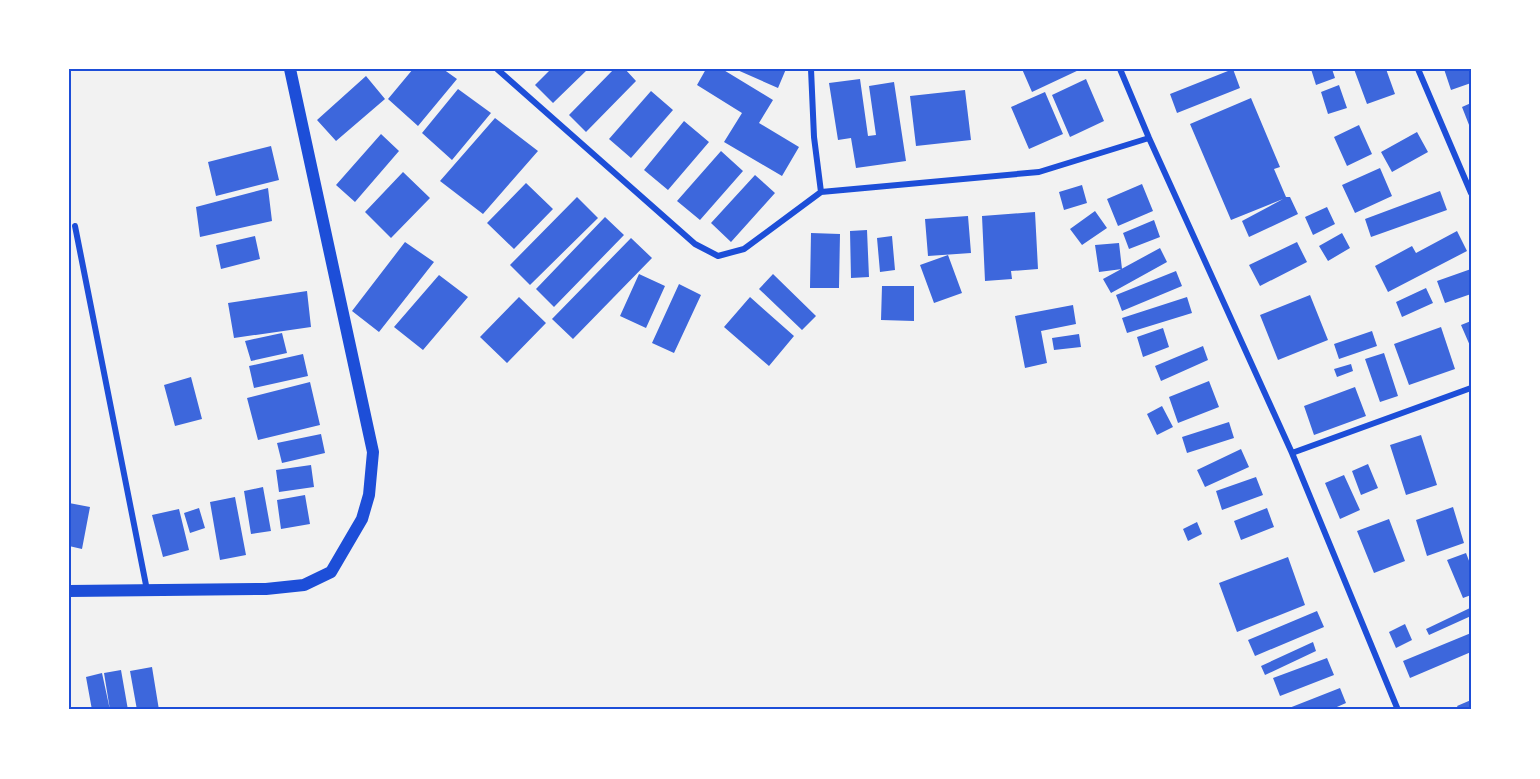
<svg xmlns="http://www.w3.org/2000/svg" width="1540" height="779" viewBox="0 0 1540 779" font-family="'Work Sans',sans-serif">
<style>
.building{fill:#3d67dc}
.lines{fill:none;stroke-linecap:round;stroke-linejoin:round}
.minor{stroke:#1d4ed8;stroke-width:6}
.secondary{stroke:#1d4ed8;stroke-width:12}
.neatline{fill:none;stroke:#1d4ed8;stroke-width:2}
</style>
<rect width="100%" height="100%" fill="#f2f2f2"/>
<path class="building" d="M413 69H443L457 79 418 126 388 99Z
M551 69H588L553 103 535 85Z
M614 69H625L636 81 586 132 569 115Z
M706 69H722L773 100 759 123 799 147 782 176 724 142 742 113 697 85Z
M735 69H786L778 88Z
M1022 69H1081L1032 92Z
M1233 69 1240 88 1177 113 1170 94Z
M1311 69H1332L1335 78 1316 85Z
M1354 69H1386L1395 94 1367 104Z
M1444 69H1471V83L1451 90Z
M366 76 385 99 336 141 317 120Z
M860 79 868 136 876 135 869 86 894 82 906 161 856 168 851 138 838 140 829 83Z
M1086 79 1104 121 1070 137 1052 95Z
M1339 85 1347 108 1328 114 1321 92Z
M458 89 491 113 452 160 422 133Z
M965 90 971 140 916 146 910 96Z
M651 91 673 110 631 158 609 139Z
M1045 92 1063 134 1029 149 1011 107Z
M1251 98 1280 167 1274 169 1286 197H1290L1298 214 1249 237 1242 221 1283 199 1231 220 1190 124Z
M1471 103V130L1462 107Z
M495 118 538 151 483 214 440 181Z
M684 121 709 142 668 190 644 170Z
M1359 125 1372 154 1347 166 1334 137Z
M1417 132 1428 152 1392 172 1381 152Z
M381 134 399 151 355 202 336 185Z
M271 146 279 180 216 196 208 162Z
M721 151 743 171 700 220 677 201Z
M1380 168 1392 196 1355 213 1342 185Z
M403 172 430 198 391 238 365 212Z
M755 175 775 193 731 242 711 223Z
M526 183 553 209 514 249 487 223Z
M1142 184 1153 211 1118 226 1107 199Z
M1082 185 1087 203 1064 210 1059 192Z
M268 188 272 221 200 237 196 207Z
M1440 191 1447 210 1371 237 1365 219Z
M577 197 598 218 530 285 510 265Z
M1327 207 1335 224 1313 235 1305 217Z
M1095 211 1107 228 1082 245 1070 229Z
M1035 212 1038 269 1011 271 1012 279 985 281 982 216Z
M968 216 971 253 928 256 925 219Z
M605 217 624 235 554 307 536 289Z
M1154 220 1160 237 1129 249 1123 233Z
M867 230 869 277 851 278 850 231Z
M1457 231 1467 251 1388 292 1375 266 1412 246 1416 253Z
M811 233 840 234 839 288H810Z
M1342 233 1350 248 1328 261 1319 246Z
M255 236 260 259 221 269 216 245Z
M892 236 895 270 880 272 877 238Z
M631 238 652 258 573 339 552 319Z
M405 242 434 262 379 332 352 311Z
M1297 242 1307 262 1260 286 1249 265Z
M1119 243 1122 269 1099 272 1095 245Z
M1160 248 1167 262 1111 293 1103 279Z
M948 255 962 293 934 303 920 265Z
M1471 269V294L1445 303 1437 281Z
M1176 271 1182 286 1122 311 1116 295Z
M639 274 665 286 646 328 620 316Z
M773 274 816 316 802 330 759 289Z
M439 275 468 297 423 350 394 327Z
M679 284 701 295 674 353 652 343Z
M882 286H914V321L881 320Z
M1426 288 1433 303 1402 317 1396 302Z
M307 291 311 327 234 338 228 303Z
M1310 295 1328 340 1278 360 1260 315Z
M519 297 546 323 507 363 480 337Z
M750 297 794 336 769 366 724 327Z
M1187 297 1192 313 1127 333 1122 318Z
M1073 305 1076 324 1041 331 1047 363 1025 368 1015 316Z
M1471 321V348L1461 325Z
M1441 327 1455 369 1409 385 1394 344Z
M1163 328 1169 347 1143 357 1137 337Z
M1372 331 1377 346 1339 359 1334 344Z
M282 333 287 353 251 361 245 341Z
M1079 334 1081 347 1054 350 1052 338Z
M1203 346 1208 360 1161 381 1155 366Z
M1384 353 1398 396 1380 402 1365 359Z
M303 354 308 376 254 388 249 366Z
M1351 364 1353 371 1337 377 1334 369Z
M191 377 202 419 175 426 164 385Z
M1209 381 1219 407 1178 423 1169 397Z
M310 382 320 425 258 440 247 398Z
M1355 387 1366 416 1314 435 1304 406Z
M1162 406 1173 427 1157 435 1147 414Z
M1229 422 1234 438 1187 453 1182 437Z
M321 434 325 453 282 463 277 443Z
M1421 435 1437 485 1406 495 1390 445Z
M1241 449 1249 467 1205 487 1197 470Z
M1368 464 1378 488 1361 495 1352 471Z
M311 465 314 487 279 492 276 470Z
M1344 475 1360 510 1340 519 1325 483Z
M1256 477 1263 495 1222 510 1216 491Z
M263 487 271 531 251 534 244 491Z
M305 495 310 524 281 529 277 500Z
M235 497 246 555 220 560 210 502Z
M69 503 90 507 82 549 69 546Z
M1453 507 1464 543 1427 556 1416 520Z
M199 508 205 528 190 533 184 513Z
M1267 508 1274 527 1241 540 1234 521Z
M179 509 189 550 163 557 152 515Z
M1389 519 1405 561 1374 573 1357 531Z
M1197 522 1202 534 1188 541 1183 529Z
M1466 553 1471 566V595L1463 598 1447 560Z
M1288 557 1305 605 1237 632 1219 583Z
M1470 608 1471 616 1429 635 1426 629Z
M1317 611 1324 627 1255 656 1248 640Z
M1405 624 1412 640 1396 648 1389 632Z
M1471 633V652L1410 678 1403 661Z
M1313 642 1316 651 1265 675 1261 666Z
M1327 658 1334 675 1280 696 1273 678Z
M152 667 159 710H137L130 671Z
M121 670 128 710H110L104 673Z
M102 673 110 710H92L86 677Z
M1340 688 1346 703 1330 710H1284Z
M1471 700V710H1459L1457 706Z"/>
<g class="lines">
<path class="minor" d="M497 69 695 244 718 256 744 249 821 192 1039 172 1149 138
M811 69 814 137 821 192
M1120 69 1149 138 1292 453 1398 710
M1418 69 1471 193
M75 226 147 590
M1292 453 1471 388"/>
<path class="secondary" d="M69 591 266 589 304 585 331 572 362 519 369 495 373 452 290 69"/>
</g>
<rect width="1540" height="779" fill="none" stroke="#ffffff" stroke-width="141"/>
<rect x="70" y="70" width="1400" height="638" class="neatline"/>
</svg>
